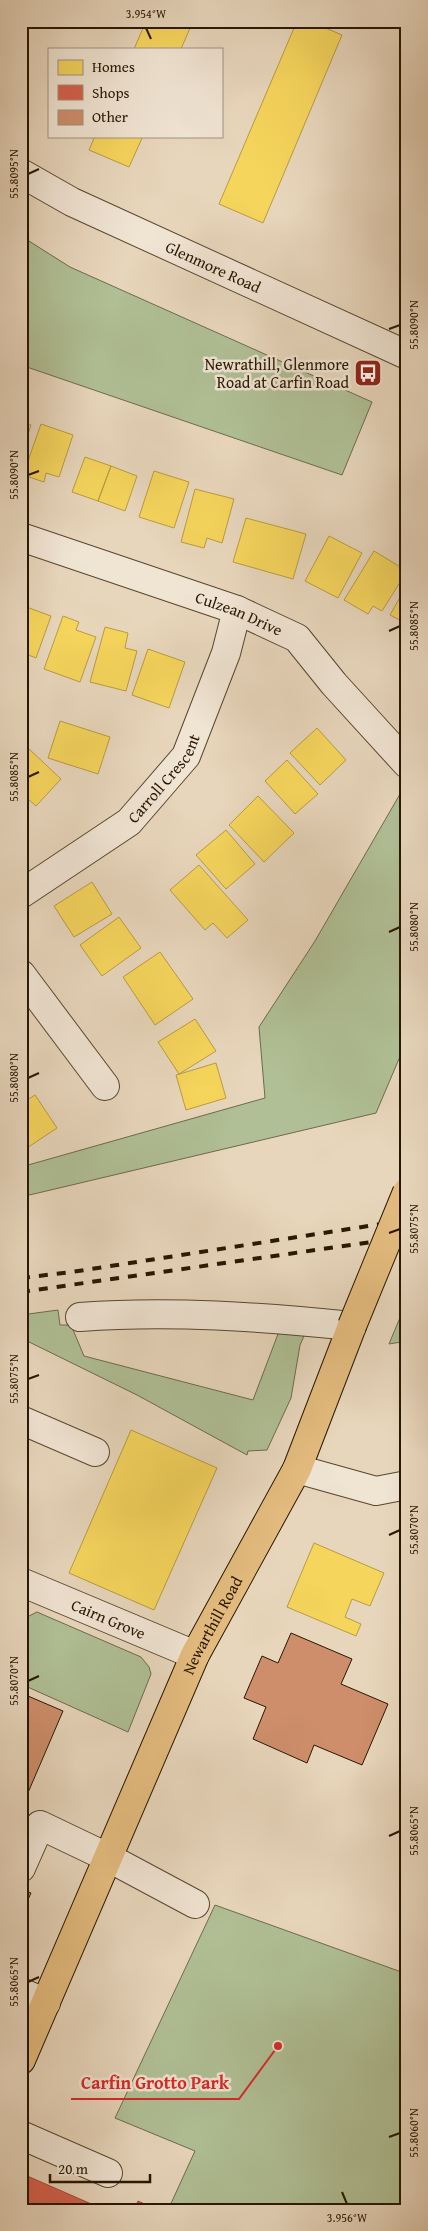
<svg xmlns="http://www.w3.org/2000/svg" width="428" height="2231" viewBox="0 0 428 2231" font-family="'Gentium Book Plus',serif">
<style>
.green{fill:#b0bf95;stroke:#6c6b4c}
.homes{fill:#f6d55c;stroke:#b89c41}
.shops{fill:#d6604d;stroke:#a24a36}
.building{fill:#ce8e6b;stroke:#271702}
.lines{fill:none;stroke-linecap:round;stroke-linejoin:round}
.minor-casing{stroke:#574730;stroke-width:30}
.major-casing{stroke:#271702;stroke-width:30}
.minor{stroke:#f0e4d3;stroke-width:28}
.major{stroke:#e4bb7e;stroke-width:28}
.rail{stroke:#271702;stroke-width:4;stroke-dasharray:9 9;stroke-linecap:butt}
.major-bridge-casing{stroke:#271702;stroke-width:30;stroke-linecap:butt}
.major-bridge{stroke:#e4bb7e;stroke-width:28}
.ticks{fill:none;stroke:#271702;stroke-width:2}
.labels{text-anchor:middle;stroke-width:5;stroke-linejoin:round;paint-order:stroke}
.street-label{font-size:16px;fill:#271702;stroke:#f0e4d3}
.poi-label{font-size:16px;fill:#271702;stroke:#f0e4d3;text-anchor:end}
.leader{fill:none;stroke:#d62828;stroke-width:2}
.callout-dot{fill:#d62828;stroke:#f0e4d3;stroke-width:2}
.callout-label{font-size:18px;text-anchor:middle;font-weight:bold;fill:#d62828;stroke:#f0e4d3;stroke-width:5;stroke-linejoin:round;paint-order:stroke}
.neatline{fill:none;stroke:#271702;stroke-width:2}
.ticks-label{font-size:12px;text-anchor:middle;fill:#271702}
</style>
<rect width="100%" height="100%" fill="#e8d6bc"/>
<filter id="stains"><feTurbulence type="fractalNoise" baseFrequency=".004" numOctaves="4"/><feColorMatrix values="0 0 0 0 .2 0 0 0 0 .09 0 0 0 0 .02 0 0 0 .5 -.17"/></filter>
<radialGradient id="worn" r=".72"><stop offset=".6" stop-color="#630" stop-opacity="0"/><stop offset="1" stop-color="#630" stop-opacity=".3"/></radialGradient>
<path class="green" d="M21 236 70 267 372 402 342 475 21 365Z
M407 782V1040L376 1113 21 1197V1167L265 1098 259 1027 315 941Z
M407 1301V1341L389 1344Z
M58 1310 60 1325H71L84 1356 253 1400 278 1334 308 1327 300 1345 291 1398 267 1450 248 1451 247 1455 137 1395 21 1338V1315Z
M37 1612 141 1657 149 1667 151 1674 128 1732 21 1684V1620Z
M215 1905 407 1974V2210H168L195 2151 115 2118Z"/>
<path class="homes" d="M146 21H193L181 49H134Z
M297 21H309L342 35 263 223 219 204Z
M95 136H143L129 167 89 150Z
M21 422 31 425 21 457Z
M41 424 73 435 59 477 46 473 44 482 23 475Z
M85 457 111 466 98 501 72 492Z
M111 466 137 476 125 511 98 501Z
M154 471 189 482 174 528 139 517Z
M195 489 234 499 222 543 207 538 204 548 181 542Z
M246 518 306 534 293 579 233 562Z
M329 536 362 553 338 598 305 581Z
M374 551 407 571 382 611 373 606 368 614 344 600Z
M407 585V624L390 615Z
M21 605 51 616 36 658 21 652Z
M63 616 79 622 76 630 96 637 80 682 44 669Z
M105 627 128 633 125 648 137 651 126 691 90 682Z
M148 649 185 662 169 708 132 695Z
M60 721 110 737 98 774 48 758Z
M317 728 346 760 320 785 290 753Z
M28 748 61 779 36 806 21 793V755Z
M287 760 318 794 295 814 265 781Z
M258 796 294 833 264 862 229 825Z
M226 830 255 864 226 889 196 855Z
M199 865 248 920 227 938 213 923 205 930 170 890Z
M92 882 112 914 74 937 54 906Z
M119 917 141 948 102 976 80 945Z
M160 952 193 999 155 1025 123 977Z
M195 1019 216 1051 179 1074 158 1042Z
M216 1063 226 1098 186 1110 176 1075Z
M21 1074 28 1085 21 1088Z
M35 1095 57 1128 21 1152V1104Z
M131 1430 217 1468 154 1610 69 1573Z
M314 1543 384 1573 370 1606 352 1599 345 1617 361 1624 356 1636 287 1607Z"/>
<path class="shops" d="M25 2175 105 2210H21V2185Z
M138 2201 158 2210H134Z"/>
<path class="building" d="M291 1633 352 1659 341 1684 388 1704 362 1765 314 1745 307 1763 253 1739 266 1707 244 1698 262 1656 278 1663Z
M21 1693 63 1711 21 1809Z
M21 1889 31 1893 21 1915Z"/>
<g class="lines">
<g class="minor-casing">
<g id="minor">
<path id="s1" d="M21 173 72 202 407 355"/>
<path id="s2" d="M21 537 237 610 297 638 334 684 407 764"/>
<path id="s3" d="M21 894 129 822 186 756 226 653 237 610"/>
<path d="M21 974 105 1086"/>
<path d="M80 1317C170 1310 262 1317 352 1326"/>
<path d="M21 1420 95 1452"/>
<path d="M297 1469 376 1491 407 1485"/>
<path id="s4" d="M21 1582 195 1655"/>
<path d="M21 1868 40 1825 109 1858 195 1904"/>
<path d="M21 1992 46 2003"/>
<path d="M21 2135 108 2173"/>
</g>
</g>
<g class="major-casing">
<g id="major">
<path id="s5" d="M21 2060 195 1655 297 1469 352 1326"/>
</g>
</g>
<use href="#minor" class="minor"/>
<use href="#major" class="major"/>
<path class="rail" d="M21 1278 72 1272 407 1220
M21 1292 407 1237"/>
<g class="major-bridge-casing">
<path id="major-bridge" d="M352 1326 407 1192"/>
</g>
<use href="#major-bridge" class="major-bridge"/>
</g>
<path class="ticks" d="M146 28 151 39M28 174 39 169M389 329 400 325M28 475 39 471M389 631 400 626M28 777 39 772M389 932 400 927M28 1078 39 1073M389 1233 400 1229M28 1379 39 1375M389 1535 400 1530M28 1681 39 1676M389 1836 400 1831M28 1982 39 1977M389 2137 400 2133M342 2192 347 2204"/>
<defs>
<g id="bus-square" transform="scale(1.4375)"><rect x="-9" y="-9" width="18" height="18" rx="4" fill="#8f2418" stroke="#f0e4d3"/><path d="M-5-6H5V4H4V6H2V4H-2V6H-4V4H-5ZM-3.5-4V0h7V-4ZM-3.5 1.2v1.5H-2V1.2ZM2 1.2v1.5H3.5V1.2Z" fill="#fff"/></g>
</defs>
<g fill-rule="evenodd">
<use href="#bus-square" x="368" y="373"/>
</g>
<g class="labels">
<g class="street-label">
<text dy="6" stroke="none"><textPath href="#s1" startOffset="214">Glenmore Road</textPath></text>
<text dy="6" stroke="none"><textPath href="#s2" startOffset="231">Culzean Drive</textPath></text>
<text dy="6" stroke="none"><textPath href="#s3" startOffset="186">Carroll Crescent</textPath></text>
<text dy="6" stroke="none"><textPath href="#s4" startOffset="95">Cairn Grove</textPath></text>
<text dy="6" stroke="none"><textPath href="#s5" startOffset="475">Newarthill Road</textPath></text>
</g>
<g class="poi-label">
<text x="349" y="370">Newrathill, Glenmore<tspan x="349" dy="18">Road at Carfin Road</tspan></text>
</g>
</g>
<path class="leader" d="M278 2046L239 2099H71"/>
<circle class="callout-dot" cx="278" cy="2046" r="5"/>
<g class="callout-label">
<text x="155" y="2089">Carfin Grotto Park</text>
</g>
<rect width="428" height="2231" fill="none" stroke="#e8d6bc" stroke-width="55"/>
<rect x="48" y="48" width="175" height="90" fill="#f0e4d3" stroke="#a0927f"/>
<rect x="58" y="60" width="25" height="15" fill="#f6d55c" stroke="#a0927f"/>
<text x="92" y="72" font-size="15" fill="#271702">Homes</text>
<rect x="58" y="85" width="25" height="15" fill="#d6604d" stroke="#a0927f"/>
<text x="92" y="98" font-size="15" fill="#271702">Shops</text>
<rect x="58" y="110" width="25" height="15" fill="#ce8e6b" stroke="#a0927f"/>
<text x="92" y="122" font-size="15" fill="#271702">Other</text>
<path d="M50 2174v8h100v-8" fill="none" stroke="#271702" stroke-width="2.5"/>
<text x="58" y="2174" font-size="15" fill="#271702" stroke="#f0e4d3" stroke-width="4" paint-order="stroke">20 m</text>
<rect x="28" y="28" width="372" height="2176" class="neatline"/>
<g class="ticks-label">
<text x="146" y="18">3.954°W</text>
<text transform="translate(14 174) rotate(-90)" y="4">55.8095°N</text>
<text transform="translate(414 325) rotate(-90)" y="4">55.8090°N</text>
<text transform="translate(14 475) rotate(-90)" y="4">55.8090°N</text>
<text transform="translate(414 626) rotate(-90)" y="4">55.8085°N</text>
<text transform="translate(14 777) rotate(-90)" y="4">55.8085°N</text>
<text transform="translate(414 927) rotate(-90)" y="4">55.8080°N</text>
<text transform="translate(14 1078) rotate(-90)" y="4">55.8080°N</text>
<text transform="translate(414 1229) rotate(-90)" y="4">55.8075°N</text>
<text transform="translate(14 1379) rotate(-90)" y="4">55.8075°N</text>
<text transform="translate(414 1530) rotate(-90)" y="4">55.8070°N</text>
<text transform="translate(14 1681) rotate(-90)" y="4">55.8070°N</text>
<text transform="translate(414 1831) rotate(-90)" y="4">55.8065°N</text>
<text transform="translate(14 1982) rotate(-90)" y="4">55.8065°N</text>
<text transform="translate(414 2133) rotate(-90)" y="4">55.8060°N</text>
<text x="347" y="2222">3.956°W</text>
</g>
<rect width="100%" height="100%" filter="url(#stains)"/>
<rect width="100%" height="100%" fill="url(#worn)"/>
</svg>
